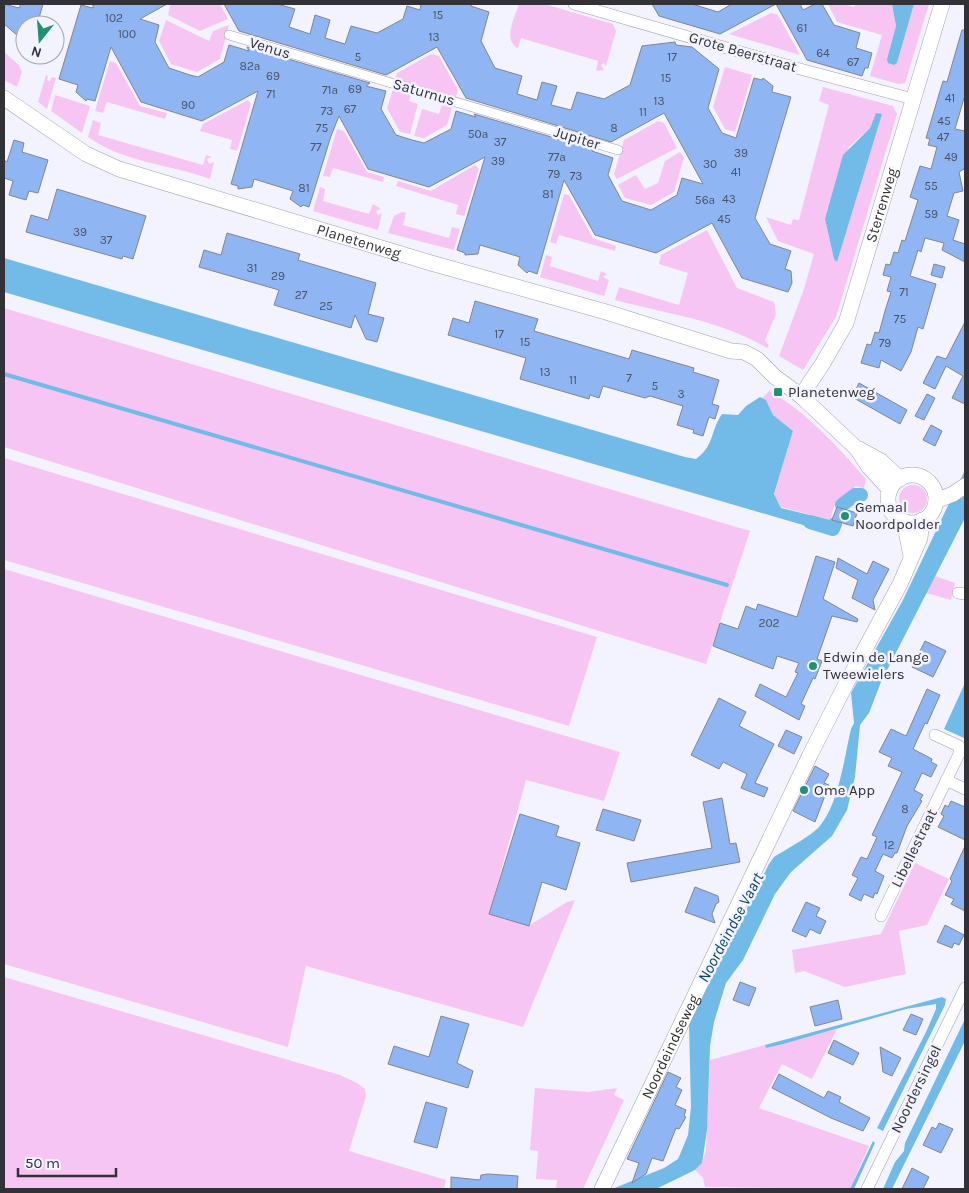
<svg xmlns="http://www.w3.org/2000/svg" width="969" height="1193" viewBox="0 0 969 1193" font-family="Karla,sans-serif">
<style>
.green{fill:#f7c5f3;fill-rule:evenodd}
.water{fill:#72bae8}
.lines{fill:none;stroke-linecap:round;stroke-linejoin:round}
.stream{stroke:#72bae8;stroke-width:4}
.canal{stroke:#72bae8;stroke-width:14}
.building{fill:#90b5f3;stroke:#7f8692}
.pedestrian-casing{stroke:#a0a0ae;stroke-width:10}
.minor-casing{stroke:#a0a0ae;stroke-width:12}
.tertiary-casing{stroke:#a0a0ae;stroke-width:16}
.pedestrian{stroke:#fff;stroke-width:9}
.minor{stroke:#fff;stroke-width:11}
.tertiary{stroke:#fff;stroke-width:15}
.poi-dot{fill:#219172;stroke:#f2f3fe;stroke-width:2}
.labels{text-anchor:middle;stroke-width:5;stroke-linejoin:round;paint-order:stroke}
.number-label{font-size:12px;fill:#495266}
.street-label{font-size:15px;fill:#313137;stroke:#f2f3fe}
.poi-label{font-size:15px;fill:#313137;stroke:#f2f3fe;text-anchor:start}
.water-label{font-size:16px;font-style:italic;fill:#0d4766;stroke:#f2f3fe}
</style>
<rect width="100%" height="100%" fill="#f2f3fe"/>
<path class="green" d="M174 4H220L228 19 200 31 168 15 170 6Z
M519 4H544L613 24 616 31 606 66 604 63 601 65 604 70 596 71 598 61 521 38 518 48C502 40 515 17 519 4Z
M828 4H844L854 7 856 4H892L896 26 887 59 894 64 897 63 914 4H929L905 83 898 84 870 76 882 35 837 22Z
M771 13 778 15 800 55 729 34Z
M166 20 209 41 213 31 229 25 220 59 197 72 171 64 159 41Z
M4 52 19 65 22 72 17 87 4 80Z
M431 54 439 56 458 90 455 99 395 81 397 73Z
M110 61 116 63 140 106 167 113 165 119 107 102 103 113 95 111Z
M725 67 752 75 735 132 725 129 713 107Z
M46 75 48 76 47 80 50 81 52 77 56 78 47 109 38 102Z
M394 86 412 91 409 101 418 104 410 134 400 132 387 108Z
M823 87 893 106 897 114 836 317 803 370 779 356 804 289 814 254 778 241 766 217 791 225 793 219 799 220 829 105 819 101ZM876 113 837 262 834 258 825 219 849 147 870 128Z
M55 95 90 106 82 133 51 111Z
M248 100 251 104 237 151 230 149 232 140 200 131 203 124Z
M443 101 453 104 447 125 424 138 414 136 422 109 439 114Z
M93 120 101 123 98 135 203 165 206 155 212 157 207 159 209 164 214 162 210 179C169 164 125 163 88 137Z
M658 121 664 123 677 148 617 179 614 174 624 140Z
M337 129 344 131 367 172 384 177 383 182 333 168 330 177 323 176Z
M680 152 684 157 674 192 651 205 625 198 618 185 636 175 645 189 658 183 665 161Z
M475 165 479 169 464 216 456 214 458 205 396 186 398 181 431 191Z
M320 187 325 189 323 201 369 214 373 204 381 209 376 211 378 215 382 213 378 230 313 211Z
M564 194 569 195 593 238 616 246 615 251 559 235 556 244 550 242Z
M402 212 406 213 403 225 449 238 452 227 460 229 454 250 388 233 394 216Z
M707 230 737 288 774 302 776 314 765 340 769 346 767 348C720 320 667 314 615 300L619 287 679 305 688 273 659 264 661 255Z
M546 255 552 257 550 266 598 281 601 271 607 274 603 277 609 280 604 296 540 277Z
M4 308 750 531 706 664 4 447Z
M769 391C806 411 838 447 866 479L864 488 856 486 835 503 830 520 781 507 774 495 793 431 773 415 766 400 762 398Z
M4 458 597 637 569 726 4 560Z
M899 499a14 14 0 1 1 28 0a14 14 0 1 1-28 0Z
M4 569 620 752 604 801 526 780 490 911 530 925 567 902 575 900 523 1027 306 966 288 1047 4 964Z
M935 576 955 583 951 600 926 593Z
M915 863 949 879 927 925 899 931 906 974 845 987 804 971 795 973 792 950 881 934Z
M4 977 340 1075 357 1083 365 1089 366 1096 349 1151 446 1180 444 1189H4Z
M837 1029 812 1079 782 1064 759 1108 869 1146 850 1189 705 1187 703 1178 695 1170 702 1163 706 1150 710 1060 765 1045 766 1048Z
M535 1088 588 1092 617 1088 614 1095 624 1100 583 1189H556L557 1180 536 1179 538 1151 530 1150Z"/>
<path class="water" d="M892 4H914L897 63 894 65 888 63 887 59 896 26Z
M876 113 882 114 837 262 834 259 825 219 843 155 870 128Z
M4 258 685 457 696 459C715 445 710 431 722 414L738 415 746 406 760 397 766 400 773 415 793 431 774 494 781 508 830 520 827 532 4 292Z
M965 470V518L881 682 869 713 860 725 855 777 847 810 832 836 791 872 775 894 743 960 726 983 714 1022 710 1046 707 1130 702 1163 695 1170 656 1189H612L664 1168 678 1159 681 1152 688 1135 691 1107 689 1024 769 864 774 857C785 850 811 836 819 827 839 804 844 758 851 729L854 723 851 693 903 600Z
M965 683V737L964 738 944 729Z
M942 997 946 999 945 1005 883 1131 877 1128 926 1032 936 1009V1004L906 1009 783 1044 766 1048 765 1045Z
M965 1019V1041L892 1189H883L895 1162 904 1151 905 1143Z
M873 1141 875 1143 854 1189H850Z"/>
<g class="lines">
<path class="stream" d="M4 374 727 585"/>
<path class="canal" d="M842 505 855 495H861
M810 522 833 529 835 524"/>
</g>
<path class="building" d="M4 4 19 8 21 4H43L37 25H25V42L4 24Z
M93 4H167L140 19 159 25 155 42 169 68 190 75 198 77 224 62 229 45 249 51 247 47 370 83 366 86 386 91 381 109 396 135 412 140 424 143 451 129 456 111 476 117 474 114 595 150 592 151 613 158 608 175 622 201 651 210 677 195 682 178 703 184 664 113 611 142 466 98 437 47 386 75 239 31 224 4H277L295 9 289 27 310 34 315 15 330 20 325 38 345 44 351 26 377 33 403 19 407 6 420 10 421 4H472L471 6 489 12 481 41 495 68 522 76 517 94 537 100 542 82 557 86 551 105 571 110 577 92 604 99 630 85 642 46 675 42 676 45 692 47 719 69 708 108 722 133 736 138 754 78 762 80 763 78 773 86 772 92 791 97 755 218 770 244 791 251 785 269 791 271 792 283 788 292 742 278 712 223 656 253 595 235 564 180 537 274 529 271 527 273 518 265 520 257 480 245 478 254 465 255V253L457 250 485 157 429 187 368 169 339 116 331 136 309 207 303 205 301 207 290 199 293 191 254 179 252 187 238 189V186L231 184 258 91 202 121 141 102 111 47 95 101 87 99 86 101 76 92 78 85 59 79 81 5 93 8Z
M652 4H692L718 12 732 4H800L803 10 815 4H822L834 25 860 33 856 48 872 53 868 68H865L862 76 807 60 776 4 720 34 659 16Z
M962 30H965V95L955 129 965 131V165L964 169 959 172 963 191 954 193 947 216 959 220 953 240 965 244V262L942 250 944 243 925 238 921 252 918 250 910 276 936 284 923 329 918 327 911 352 901 371 881 360 879 368 861 363 867 344 871 345 875 332 879 333 885 311 891 292 887 291 891 277 883 275 886 264 890 265 894 252 898 253 902 240 905 241 918 200 910 197 920 166 931 169 937 147 928 145 930 139 926 138 943 81 947 82Z
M14 140 24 143 22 152 48 160 38 193 29 191 26 200 9 195 13 181 4 178V160L7 162Z
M57 189 146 216 133 259 123 256 122 259 26 232 31 215 48 220Z
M227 233 300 254 298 260 376 283 368 314 384 318 377 342 366 339 355 315 351 328 274 305 279 290 199 267 204 250 221 255Z
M934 264 945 267 942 278 931 275Z
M475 301 538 319 534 331 629 359 632 350 694 368 693 372 719 380 712 404 719 406 715 419 709 417 703 436 693 433 694 430 677 425 683 406 650 396 645 398 603 386 599 398 590 395 589 399 520 379 526 358 448 335 453 318 469 323Z
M965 322V404L952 398 963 376 946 366 935 389 923 383 937 356 946 359Z
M859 383 907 410 900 424 852 397Z
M927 394 935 398 924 420 915 416Z
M931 425 942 431 935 446 923 440Z
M837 507 857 513 853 526 832 520Z
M816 556 835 562 823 599 858 619 857 622 832 616 817 659 822 661 815 679 813 678 801 704 805 706 799 720 755 696 760 684 786 697 798 673 795 672 799 663 777 656 773 669 713 646 720 623 738 629 746 606 756 610 758 604 797 617Z
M838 558 867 574 873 561 889 569 873 600 875 610 852 598 858 580 836 568Z
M925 641 946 651 933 677 912 667Z
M927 689 940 695 927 724 925 723 913 749 932 759 931 762 937 765 931 777 922 773 914 790 923 795 920 800 922 801 907 826 897 853H895L892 858 883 854 875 871 884 876 877 894 875 893 873 898 864 894 861 901 849 895 858 878 852 875 861 857 867 859 877 837 872 835 902 772 888 766 892 758 879 752 891 729 906 736Z
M719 698 746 712 739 726 774 744 755 783 768 788 764 797 741 788 747 774 723 762 719 769 691 755Z
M786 730 802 737 794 754 778 746Z
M815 766 829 774 824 783 829 785 815 822 793 811Z
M722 798 730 844 736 843 740 862 631 882 627 863 712 848 703 802Z
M951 801 965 807V840L938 827 944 816 941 814 945 805 948 807Z
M603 809 641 820 634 841 596 830Z
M520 814 559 826 556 836 580 843 566 890 542 882 529 926 489 914Z
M965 846V911L951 904 954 899 945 895 952 881 950 879Z
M695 887 718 896 719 902 716 904 712 914 715 923 685 912Z
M806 902 820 908 816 916 826 921 820 934 810 929 806 937 792 931Z
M945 925 964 935 959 945 954 943 952 948 937 942Z
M740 982 756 988 749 1006 733 1000Z
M838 1000 842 1019 815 1026 810 1007Z
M911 1014 923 1019 916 1035 903 1030Z
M441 1016 469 1024 457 1063 473 1071 468 1088 388 1064 394 1046 429 1057Z
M834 1040 859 1053 853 1065 828 1053Z
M880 1047 901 1058 892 1076 883 1072Z
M668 1072 681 1078 676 1087 682 1090 675 1105 686 1110 684 1116 686 1117 679 1129 676 1128 663 1161 652 1158 646 1174 632 1183 639 1163 627 1159Z
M779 1074 824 1098 828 1091 841 1097 839 1102 870 1118 863 1131 831 1118 772 1088Z
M426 1102 447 1108 437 1148 414 1142Z
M939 1123 953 1129 941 1153 923 1145 932 1127 936 1129Z
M912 1168 929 1177 923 1189H902Z
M488 1174 518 1176 517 1189H451V1177L480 1180 481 1175Z"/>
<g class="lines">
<g class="pedestrian-casing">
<path id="pedestrian" d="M229 35 618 150"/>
</g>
<g class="minor-casing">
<path id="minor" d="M574 4 800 69 913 99
M958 593 965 594
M946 780 965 789
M881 916 959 754V746L935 735
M867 1189 965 988"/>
</g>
<g class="tertiary-casing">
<g id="tertiary">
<path id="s1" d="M4 98 86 154 119 169 431 263 606 312 731 351 744 352 757 359 775 377 801 396 857 449 869 467 890 490"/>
<path id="s2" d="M801 396 823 363 846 323 942 4"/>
<path d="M859 449 881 461 900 479"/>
<circle cx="912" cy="499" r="24"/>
<path d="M936 501 953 494 965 486"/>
<path d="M904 521 911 556"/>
<path id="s3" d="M602 1189 810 755 845 686 900 584 920 538 922 520"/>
</g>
</g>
<use href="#pedestrian" class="pedestrian"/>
<use href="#minor" class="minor"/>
<use href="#tertiary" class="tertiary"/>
</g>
<g class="poi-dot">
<rect x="773" y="387" width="10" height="10" rx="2.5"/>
<circle cx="845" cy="516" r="5"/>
<circle cx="813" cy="666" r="5"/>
<circle cx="804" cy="790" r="5"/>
</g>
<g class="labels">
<g class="number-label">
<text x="438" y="19">15</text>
<text x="114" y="22">102</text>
<text x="802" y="32">61</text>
<text x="127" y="38">100</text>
<text x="434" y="41">13</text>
<text x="823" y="57">64</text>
<text x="358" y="61">5</text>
<text x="672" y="61">17</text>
<text x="853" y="66">67</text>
<text x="250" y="70">82a</text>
<text x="273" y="80">69</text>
<text x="666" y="82">15</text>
<text x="355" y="93">69</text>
<text x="330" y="94">71a</text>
<text x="271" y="98">71</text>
<text x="950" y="102">41</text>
<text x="659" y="105">13</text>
<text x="188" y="109">90</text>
<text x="350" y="113">67</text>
<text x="327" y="115">73</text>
<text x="643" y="116">11</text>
<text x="944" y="125">45</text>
<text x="322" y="132">75</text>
<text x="614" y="132">8</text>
<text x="478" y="138">50a</text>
<text x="943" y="141">47</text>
<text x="500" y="146">37</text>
<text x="316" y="151">77</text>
<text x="741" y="157">39</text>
<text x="557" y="161">77a</text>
<text x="951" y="161">49</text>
<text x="498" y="165">39</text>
<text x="710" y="168">30</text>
<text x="736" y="176">41</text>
<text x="554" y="178">79</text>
<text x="576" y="180">73</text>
<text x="931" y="190">55</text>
<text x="304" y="192">81</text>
<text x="548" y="198">81</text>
<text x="729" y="203">43</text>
<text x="705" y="204">56a</text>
<text x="931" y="218">59</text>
<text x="724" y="223">45</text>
<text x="80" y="236">39</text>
<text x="106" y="244">37</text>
<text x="252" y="272">31</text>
<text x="278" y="280">29</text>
<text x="904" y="296">71</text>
<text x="301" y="299">27</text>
<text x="326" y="310">25</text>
<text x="900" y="323">75</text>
<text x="499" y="338">17</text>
<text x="525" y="346">15</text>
<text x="885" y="347">79</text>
<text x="545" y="376">13</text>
<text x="629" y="382">7</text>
<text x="573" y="384">11</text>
<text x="655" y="390">5</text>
<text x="681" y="398">3</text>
<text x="769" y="627">202</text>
<text x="905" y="813">8</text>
<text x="889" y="849">12</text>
</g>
<g class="street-label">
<text transform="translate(270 48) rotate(17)" y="5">Venus</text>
<text transform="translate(743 52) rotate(16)" y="5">Grote Beerstraat</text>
<text transform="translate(424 92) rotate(16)" y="5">Saturnus</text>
<text transform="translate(577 138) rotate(17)" y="5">Jupiter</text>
<text dy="5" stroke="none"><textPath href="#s2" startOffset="209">Sterrenweg</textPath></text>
<text dy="5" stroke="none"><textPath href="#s1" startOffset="386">Planetenweg</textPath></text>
<text transform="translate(914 848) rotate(-64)" y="5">Libellestraat</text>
<text dy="5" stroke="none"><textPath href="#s3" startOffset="158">Noordeindseweg</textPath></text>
<text transform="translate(916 1089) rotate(-64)" y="5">Noordersingel</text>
</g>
<g class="poi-label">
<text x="788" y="397">Planetenweg</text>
<text x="855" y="512">Gemaal<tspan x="855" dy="17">Noordpolder</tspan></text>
<text x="823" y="662">Edwin de Lange<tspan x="823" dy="17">Tweewielers</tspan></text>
<text x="814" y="795">Ome App</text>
</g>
<g class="water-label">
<text transform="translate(730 927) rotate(-62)" y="6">Noordeindse Vaart</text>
</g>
</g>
<rect width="969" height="1193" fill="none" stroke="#313137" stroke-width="10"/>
<g transform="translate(40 40) rotate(197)"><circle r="24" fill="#f2f3fe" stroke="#a5a5ae"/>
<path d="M0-4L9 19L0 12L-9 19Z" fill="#219172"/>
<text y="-8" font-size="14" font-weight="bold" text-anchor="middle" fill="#313137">N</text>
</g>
<path d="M18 1168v8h98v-8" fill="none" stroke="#313137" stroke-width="2.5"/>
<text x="25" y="1168" font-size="15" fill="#313137" stroke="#f2f3fe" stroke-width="4" paint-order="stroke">50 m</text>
</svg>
